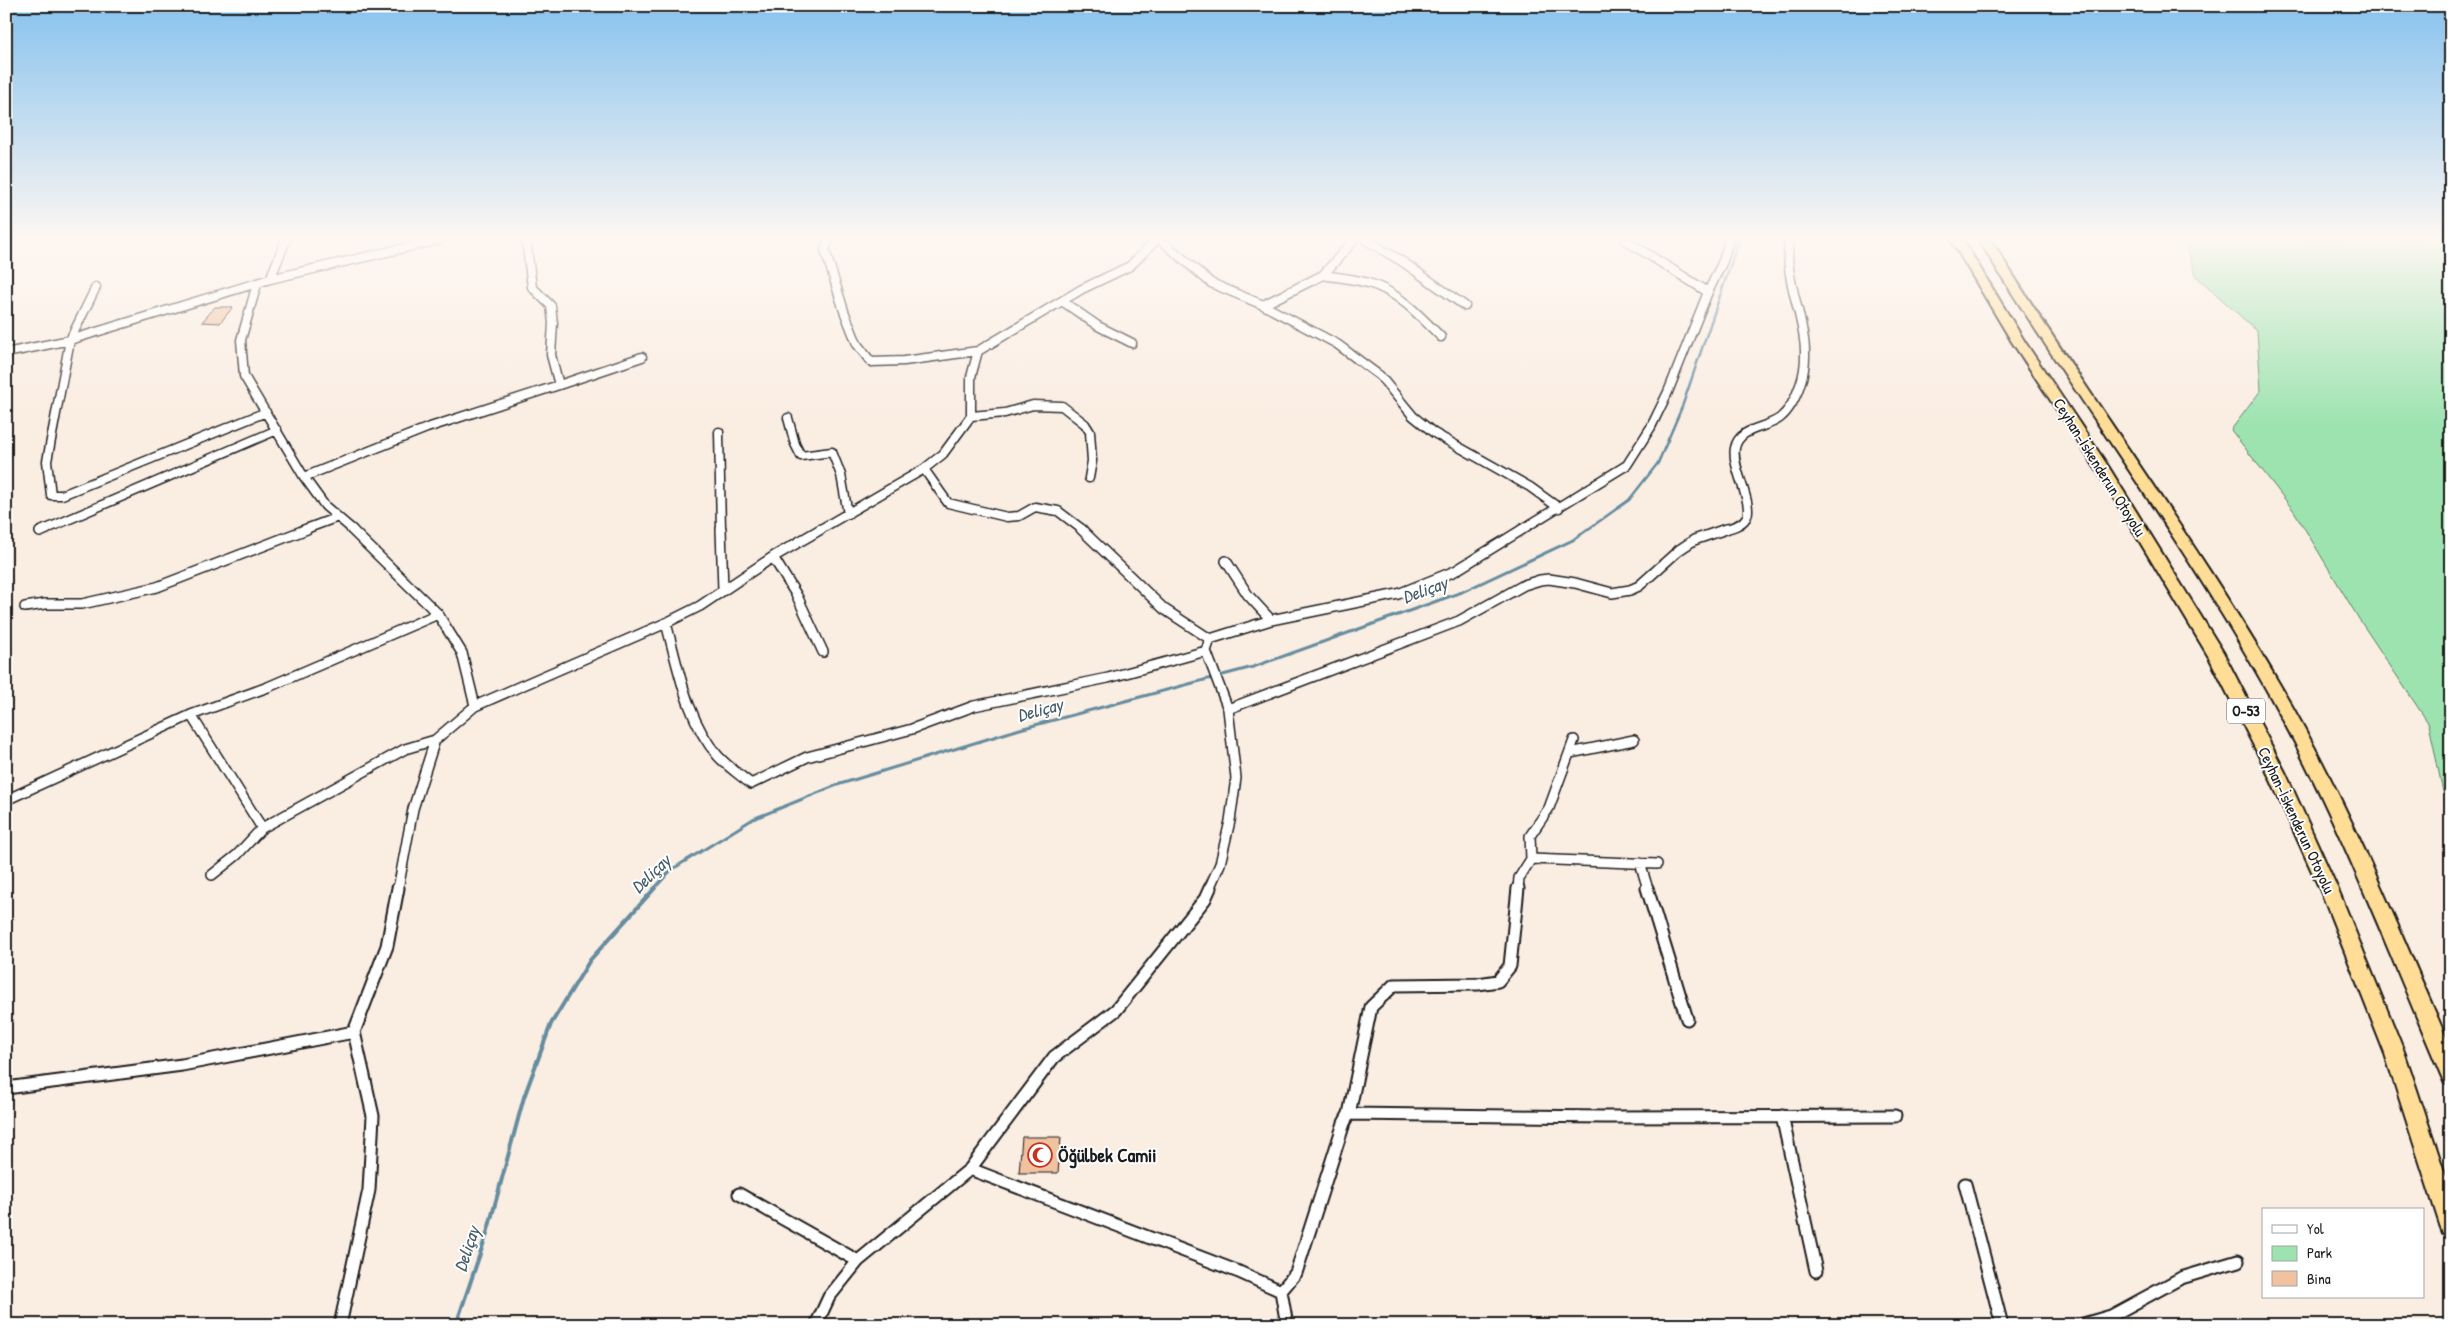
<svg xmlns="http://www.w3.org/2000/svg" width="2457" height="1331" viewBox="0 0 2457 1331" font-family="'Patrick Hand',sans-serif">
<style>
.green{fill:#9de3b0;stroke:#5c8066}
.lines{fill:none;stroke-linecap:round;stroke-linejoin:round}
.stream-far2{stroke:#658c9f;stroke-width:2.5}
.stream-far1{stroke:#658c9f;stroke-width:3}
.stream{stroke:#658c9f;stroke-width:4}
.building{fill:#f0c29f;stroke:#1c1c1c}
.street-far2-casing{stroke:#1c1c1c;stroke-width:11}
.street-far1-casing{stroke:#1c1c1c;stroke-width:12}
.street-casing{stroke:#1c1c1c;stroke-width:15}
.highway-casing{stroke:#1c1c1c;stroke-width:4}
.street-far2{stroke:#fff;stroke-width:8}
.street-far1{stroke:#fff;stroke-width:9}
.street{stroke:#fff;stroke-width:11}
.highway{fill:#ffdd96;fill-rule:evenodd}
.labels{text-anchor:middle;stroke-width:4;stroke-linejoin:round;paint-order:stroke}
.shield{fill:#fff;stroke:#606060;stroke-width:1}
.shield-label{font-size:15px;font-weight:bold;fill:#1c1c1c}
.street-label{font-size:16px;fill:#1c1c1c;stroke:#fff}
.water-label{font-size:18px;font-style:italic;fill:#465d69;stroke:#fff}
.near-poi-label{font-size:19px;font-weight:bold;fill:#1c1c1c;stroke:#fff;text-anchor:start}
</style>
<rect width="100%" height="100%" fill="#faede2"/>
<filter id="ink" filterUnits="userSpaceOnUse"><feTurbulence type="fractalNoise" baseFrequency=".02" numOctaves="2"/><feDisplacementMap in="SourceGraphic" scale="10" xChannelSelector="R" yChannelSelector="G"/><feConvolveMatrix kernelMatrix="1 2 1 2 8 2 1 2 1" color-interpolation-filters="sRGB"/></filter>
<g filter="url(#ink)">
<path class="green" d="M2184 240H2451V804L2443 792 2429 724 2359 619 2294 511 2231 430 2261 390 2257 331 2197 277Z"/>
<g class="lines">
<path class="stream-far2" d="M1587 530 1629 500 1658 463 1682 407 1739 240"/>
<path class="stream-far1" d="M654 889 671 870 753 819 837 785 1020 729 1253 667 1462 592 1573 540 1588 529"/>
<path class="stream" d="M456 1325 488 1230 524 1097 551 1024 590 960 655 888"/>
</g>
<path class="building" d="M215 307H233L220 323 202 322Z
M1022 1137H1061L1058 1173H1019Z"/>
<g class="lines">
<g class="street-far2-casing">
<path id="street-far2" d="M829 240 825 250 844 311 857 344 871 362 904 361 978 351
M1161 240 1211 283 1263 305 1337 344 1380 376 1413 416 1434 433 1530 487 1559 508
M1366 240 1403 262 1465 306
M1625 240 1708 292
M1323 275C1341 278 1360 279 1377 286 1402 296 1422 318 1441 337
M270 279 286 240
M257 284 241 340 244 376 304 477 325 506 353 530
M96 287 70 340 47 461 51 495H62L266 412
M1062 301 1098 326 1132 343
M1263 305 1323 275 1354 240
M6 353 70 340 270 279 439 240
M559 385 642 357
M971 416 1005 413 1033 405 1062 406 1085 424 1090 432 1092 461 1089 478
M788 418 795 444 801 456 832 452 841 475 848 514
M719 432 721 530
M924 469 948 503 1007 517 1019 516 1035 507 1058 511 1083 530
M304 477 427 428 559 385 551 355 553 323 551 306 532 287 526 240
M44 530 277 430
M303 530 338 517
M819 530 924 469 943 454 971 416V377L978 351 1082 289 1130 266 1156 240
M1521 530 1627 465 1651 427 1668 392 1708 292 1723 261 1729 240
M1722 530C1730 528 1741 526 1746 518 1755 505 1731 468 1735 448 1739 427 1766 429 1780 418 1790 410 1796 397 1800 385 1818 335 1782 290 1789 240"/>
</g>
<g class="street-far1-casing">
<path id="street-far1" d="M351 529 438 614 462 653 475 706
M721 529 723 590
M1081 529 1164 609 1210 639 1206 651 1228 709 1236 778 1230 821 1220 864 1209 889
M40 532 47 529
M773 557 797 596 823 652
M1226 561 1248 595 1271 620
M25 607 45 604H82L157 587 307 529
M666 623C678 667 687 721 718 756 728 767 740 775 751 784L807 757 912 729 974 706 1108 678 1206 651
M1210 639 1271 620 1398 594 1455 571 1523 529
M1228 709 1459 621 1524 585 1540 580 1549 579 1575 583 1612 593 1630 590 1639 586 1679 550 1694 540 1726 529
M191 715 262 828
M1574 740 1549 808 1530 836 1531 859 1657 864
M1570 753 1634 740
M6 800 191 715 268 687 438 614
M1640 863 1648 889
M212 875 237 855 262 828 405 749 435 740 475 706 666 623 700 606 773 557 821 529
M398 889 413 809 435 740
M1518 889 1519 878 1531 859"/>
</g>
<g class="street-casing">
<path id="street" d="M1647 888 1687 1019
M6 1088 182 1065 354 1032
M1349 1114 1605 1117 1895 1116
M1782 1116 1816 1271
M970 1169 1239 1272 1281 1291
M1965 1184 2002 1325
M739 1194 858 1261
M1281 1291 1296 1273 1344 1123 1349 1114 1371 1007 1394 985 1478 984 1498 981 1510 966 1518 888
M1281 1291 1287 1325
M340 1325 369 1190 373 1116 354 1032 387 946 398 888
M816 1325 829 1297 858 1261 970 1169 1054 1057 1116 1010 1205 899 1210 888
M2080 1325 2111 1316 2181 1278 2238 1261"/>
</g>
<g class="highway-casing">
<path id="highway" d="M1951 240H1963L2025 342 2108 466 2223 652 2286 774 2340 894 2405 1054 2451 1192V1236L2443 1233 2440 1225 2385 1054 2322 894 2268 774 2210 659 2098 472 2012 342Z
M1979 240H1991C2084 391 2191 532 2280 685 2344 794 2392 912 2442 1028L2451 1048V1085L2444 1082C2389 953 2339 821 2271 698 2183 539 2073 395 1979 240Z"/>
</g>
<use href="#street-far2" class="street-far2"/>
<use href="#street-far1" class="street-far1"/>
<use href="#street" class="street"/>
<use href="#highway" class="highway"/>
</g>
</g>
<linearGradient id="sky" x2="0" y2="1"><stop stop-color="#87c2ee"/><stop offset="0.56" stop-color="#fdf7f2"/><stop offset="1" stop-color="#fdf7f2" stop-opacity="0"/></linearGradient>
<rect width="2457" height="426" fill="url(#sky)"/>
<defs>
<g id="mosque-ring" transform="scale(1.25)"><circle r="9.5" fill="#fff" stroke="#c8321e" stroke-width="1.5"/><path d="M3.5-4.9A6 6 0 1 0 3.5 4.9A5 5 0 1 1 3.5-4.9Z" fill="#c8321e"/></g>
</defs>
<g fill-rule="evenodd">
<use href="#mosque-ring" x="1040" y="1155"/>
</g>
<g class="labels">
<rect class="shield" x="2227" y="698.5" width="38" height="25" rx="4"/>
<g class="shield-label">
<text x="2246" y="716">O-53</text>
</g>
<g class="street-label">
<text transform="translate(2100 467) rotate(58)" y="6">Ceyhan-İskenderun Otoyolu</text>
<text transform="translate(2297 820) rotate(65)" y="6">Ceyhan-İskenderun Otoyolu</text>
</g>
<g class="water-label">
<text transform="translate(1425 590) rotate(-20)" y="6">Deliçay</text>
<text transform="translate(1040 710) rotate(-15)" y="6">Deliçay</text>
<text transform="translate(651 874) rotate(-44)" y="6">Deliçay</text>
<text transform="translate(467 1249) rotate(-72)" y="6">Deliçay</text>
</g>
<g class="near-poi-label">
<text x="1058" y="1162">Öğülbek Camii</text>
</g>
</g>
<rect width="2457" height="1331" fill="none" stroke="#fff" stroke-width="25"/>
<rect x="12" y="12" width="2432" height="1306" fill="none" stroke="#1c1c1c" stroke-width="2" filter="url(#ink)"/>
<rect x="2262" y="1208" width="162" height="90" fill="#ffffff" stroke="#a4a4a4"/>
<rect x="2272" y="1225" width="25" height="8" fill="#ffffff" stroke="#a4a4a4"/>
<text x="2307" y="1234" font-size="15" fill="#1c1c1c">Yol</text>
<rect x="2272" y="1246" width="25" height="15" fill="#9de3b0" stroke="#a4a4a4"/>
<text x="2307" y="1258" font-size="15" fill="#1c1c1c">Park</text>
<rect x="2272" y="1271" width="25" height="15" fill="#f0c29f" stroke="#a4a4a4"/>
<text x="2307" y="1284" font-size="15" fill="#1c1c1c">Bina</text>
</svg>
